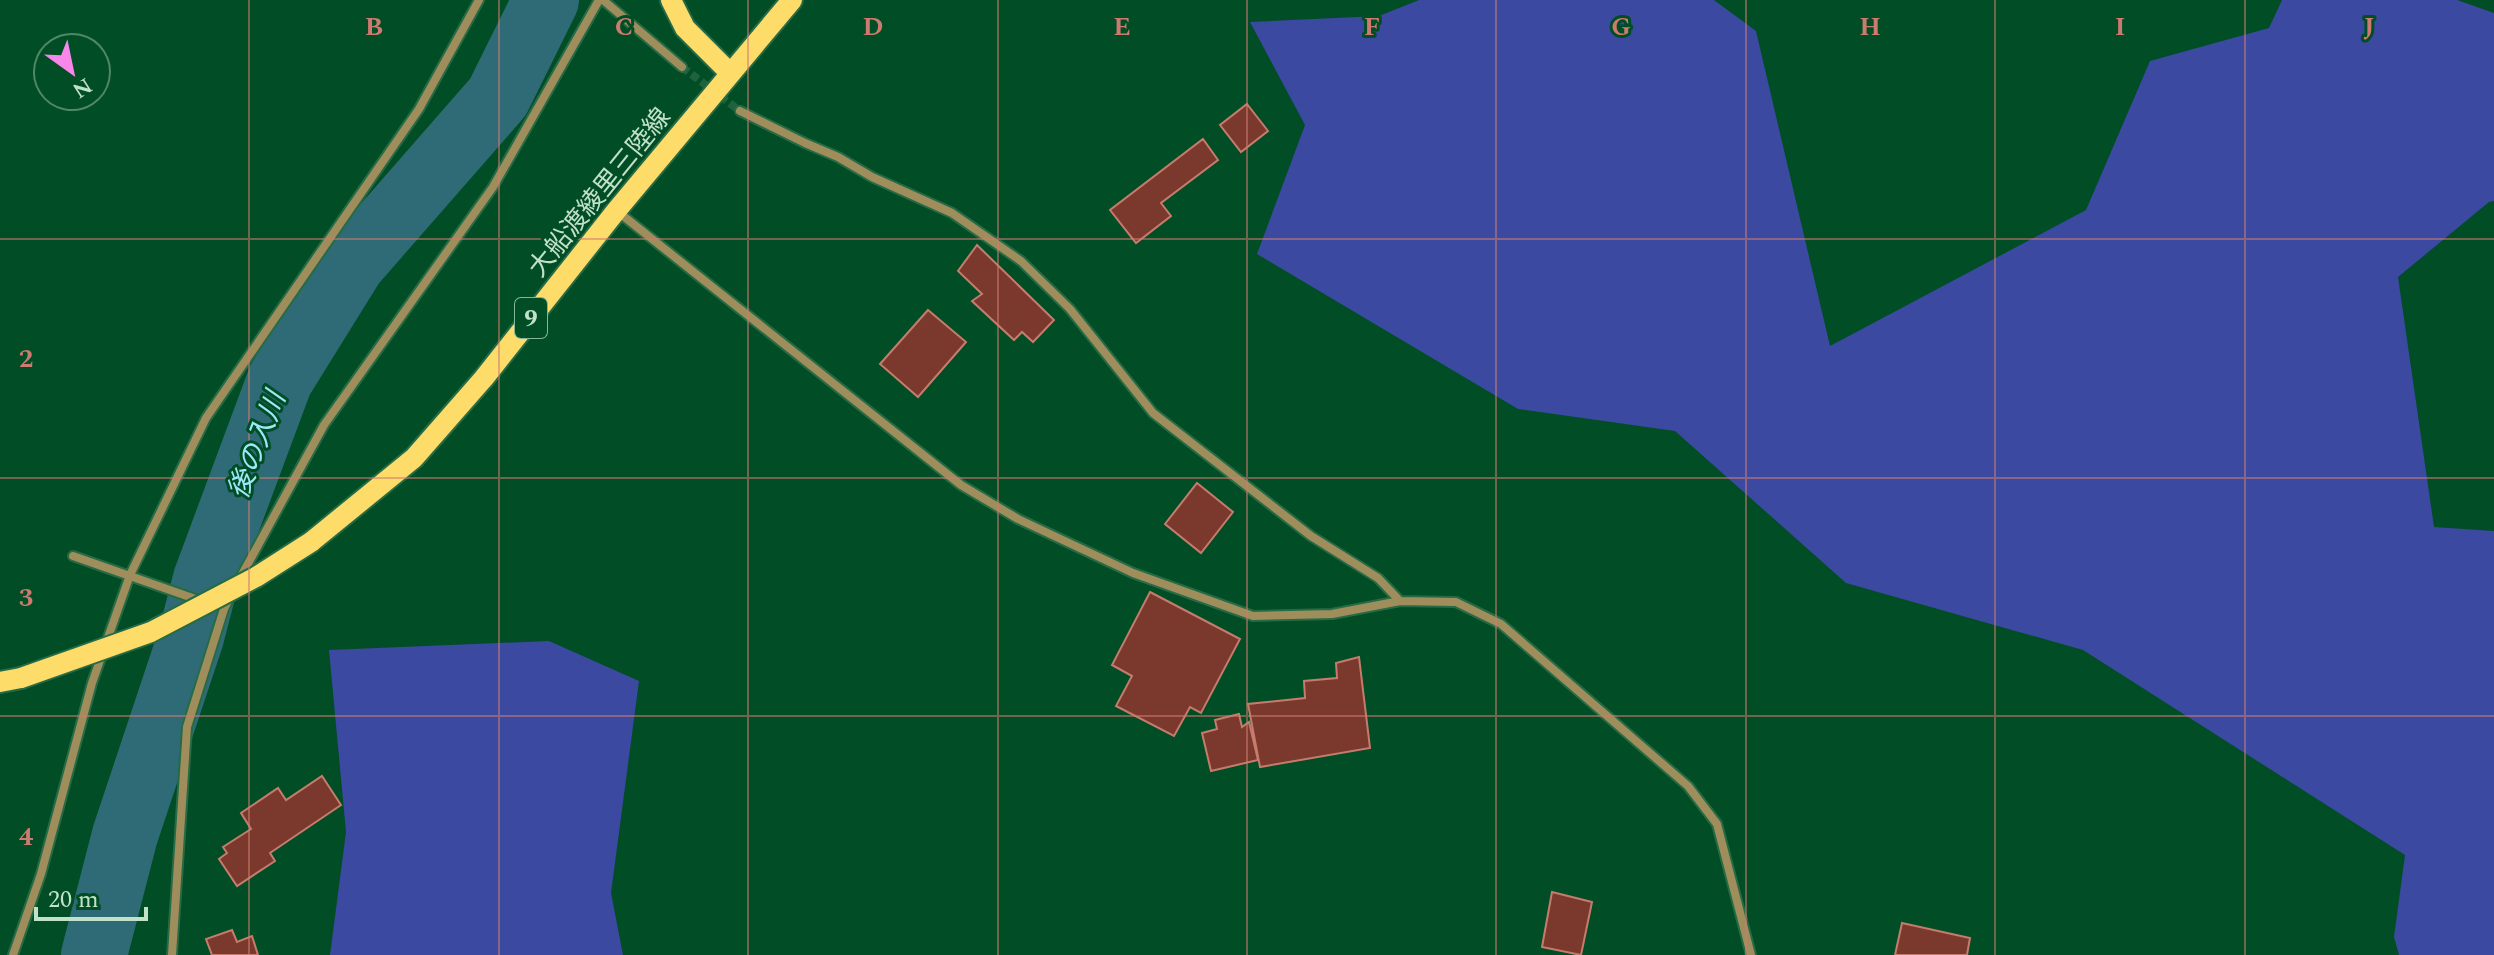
<svg xmlns="http://www.w3.org/2000/svg" width="2494" height="955" viewBox="0 0 2494 955" font-family="Spectral,'Noto Sans JP',serif">
<style>
.green{fill:#3b49a0}
.lines{fill:none;stroke-linecap:round;stroke-linejoin:round}
.river{stroke:#2e6b76;stroke-width:66}
.building{fill:#7b392d;stroke:#c67c6d;stroke-width:2}
.street-tunnel{stroke:#1e633d;stroke-width:8;stroke-dasharray:8 4;stroke-linecap:butt}
.street-casing{stroke:#276b46;stroke-width:12}
.primary-casing{stroke:#276b46;stroke-width:24}
.street{stroke:#9f8e5b;stroke-width:8}
.primary{stroke:#fedc6a;stroke-width:20}
.primary-bridge-casing{stroke:#276b46;stroke-width:24;stroke-linecap:butt}
.primary-bridge{stroke:#fedc6a;stroke-width:20}
.grid{fill:none;stroke:#cd7b70;stroke-width:2;stroke-opacity:0.55}
.labels{text-anchor:middle;stroke-width:6;stroke-linejoin:round;paint-order:stroke}
.shield{fill:#014d25;stroke:#87b597;stroke-width:2}
.shield-label{font-size:24px;font-weight:bold;fill:#c1e1c8}
.street-label{font-size:26px;fill:#c1e1c8;stroke:#014d25}
.water-label{font-size:28px;font-style:italic;fill:#9de8f8;stroke:#014d25}
.grid-label{font-size:26px;text-anchor:middle;font-weight:bold;fill:#cd7b70;stroke:#014d25;stroke-width:6;stroke-linejoin:round;paint-order:stroke}
</style>
<rect width="100%" height="100%" fill="#014d25"/>
<path class="green" d="M1419 0H1714L1756 31 1830 346 2086 210 2150 61 2269 28 2282 0H2457L2494 13V201L2489 202 2398 277 2434 527 2494 531V955H2399L2394 937 2405 855 2083 650 1846 583 1675 431 1518 409 1257 254 1305 125 1250 22 1379 16Z
M549 641 639 681 611 893 623 955H330L346 832 329 650Z"/>
<g class="lines">
<path class="river" d="M94 955 125 835 191 637 206 579 280 380 352 264 498 97 546 0"/>
</g>
<path class="building" d="M1247 104 1268 131 1241 152 1220 125Z
M1203 139 1218 160 1161 203 1171 216 1136 243 1110 210Z
M977 245 1054 320 1033 342 1022 332 1014 340 972 301 982 294 958 271Z
M928 310 966 342 918 397 880 364Z
M1197 483 1233 512 1201 553 1165 524Z
M1150 592 1240 639 1201 713 1190 707 1174 736 1116 706 1132 676 1112 665Z
M1359 657 1370 748 1260 767 1248 704 1305 698 1304 681 1337 678 1336 663Z
M1239 714 1242 727 1249 722 1258 760 1211 771 1202 733 1217 729 1215 720Z
M322 776 341 805 270 853 275 861 237 886 219 859 227 853 223 847 251 829 241 813 278 788 286 800Z
M1552 892 1592 902 1581 955 1542 947Z
M1902 923 1970 938 1967 955H1895Z
M232 930 237 942 252 936 258 955H212L206 939Z"/>
<g class="lines">
<path class="street-tunnel" d="M682 67 740 111"/>
<g class="street-casing">
<path id="street" d="M603 0 682 67
M740 111 805 143 838 157 872 177 952 213 1021 261 1070 309 1153 413 1311 536 1378 578 1400 601
M617 211 961 485 1018 519 1133 573 1253 616 1332 614 1400 601 1456 602 1501 624 1688 786 1717 824 1751 955
M73 556 204 602
M239 580 324 425 493 187 599 0
M13 955 41 874 92 683 130 575 206 418 419 109 479 0
M172 955 187 727 224 609 231 595"/>
</g>
<g class="primary-casing">
<path id="primary" d="M671 0 685 28 729 72
M311 542 414 458 484 378 616 211 792 0
M0 682 21 678"/>
</g>
<use href="#street" class="street"/>
<use href="#primary" class="primary"/>
<g class="primary-bridge-casing">
<path id="primary-bridge" d="M21 678 151 632 256 577 311 542"/>
</g>
<use href="#primary-bridge" class="primary-bridge"/>
</g>
<path class="grid" d="M249 0V955M499 0V955M748 0V955M998 0V955M1247 0V955M1496 0V955M1746 0V955M1995 0V955M2245 0V955M0 239H2494M0 478H2494M0 716H2494"/>
<g class="labels">
<rect class="shield" x="515" y="298" width="32" height="40" rx="6"/>
<g class="shield-label">
<text x="531" y="326">9</text>
</g>
<g class="street-label">
<text transform="translate(599 192) rotate(-51)" y="9">大船渡綾里三陸線</text>
</g>
<g class="water-label">
<text transform="translate(256 445) rotate(-69)" y="10">後の入川</text>
</g>
</g>
<g class="grid-label">
<text x="374" y="35">B</text>
<text x="624" y="35">C</text>
<text x="873" y="35">D</text>
<text x="1122" y="35">E</text>
<text x="1372" y="35">F</text>
<text x="1621" y="35">G</text>
<text x="1870" y="35">H</text>
<text x="2120" y="35">I</text>
<text x="2369" y="35">J</text>
<text x="26" y="367">2</text>
<text x="26" y="606">3</text>
<text x="26" y="845">4</text>
</g>
<g transform="translate(72 72) rotate(147)"><circle r="38" fill="#014d25" stroke="#4e8866" stroke-width="2"/>
<path d="M0-6L14 30L0 20L-14 30Z" fill="#f987e9"/>
<text y="-12" font-size="22" font-weight="bold" text-anchor="middle" fill="#c1e1c8">N</text>
</g>
<path d="M36 907v12h110v-12" fill="none" stroke="#c1e1c8" stroke-width="4"/>
<text x="48" y="907" font-size="24" fill="#c1e1c8" stroke="#014d25" stroke-width="6" paint-order="stroke">20 m</text>
</svg>
